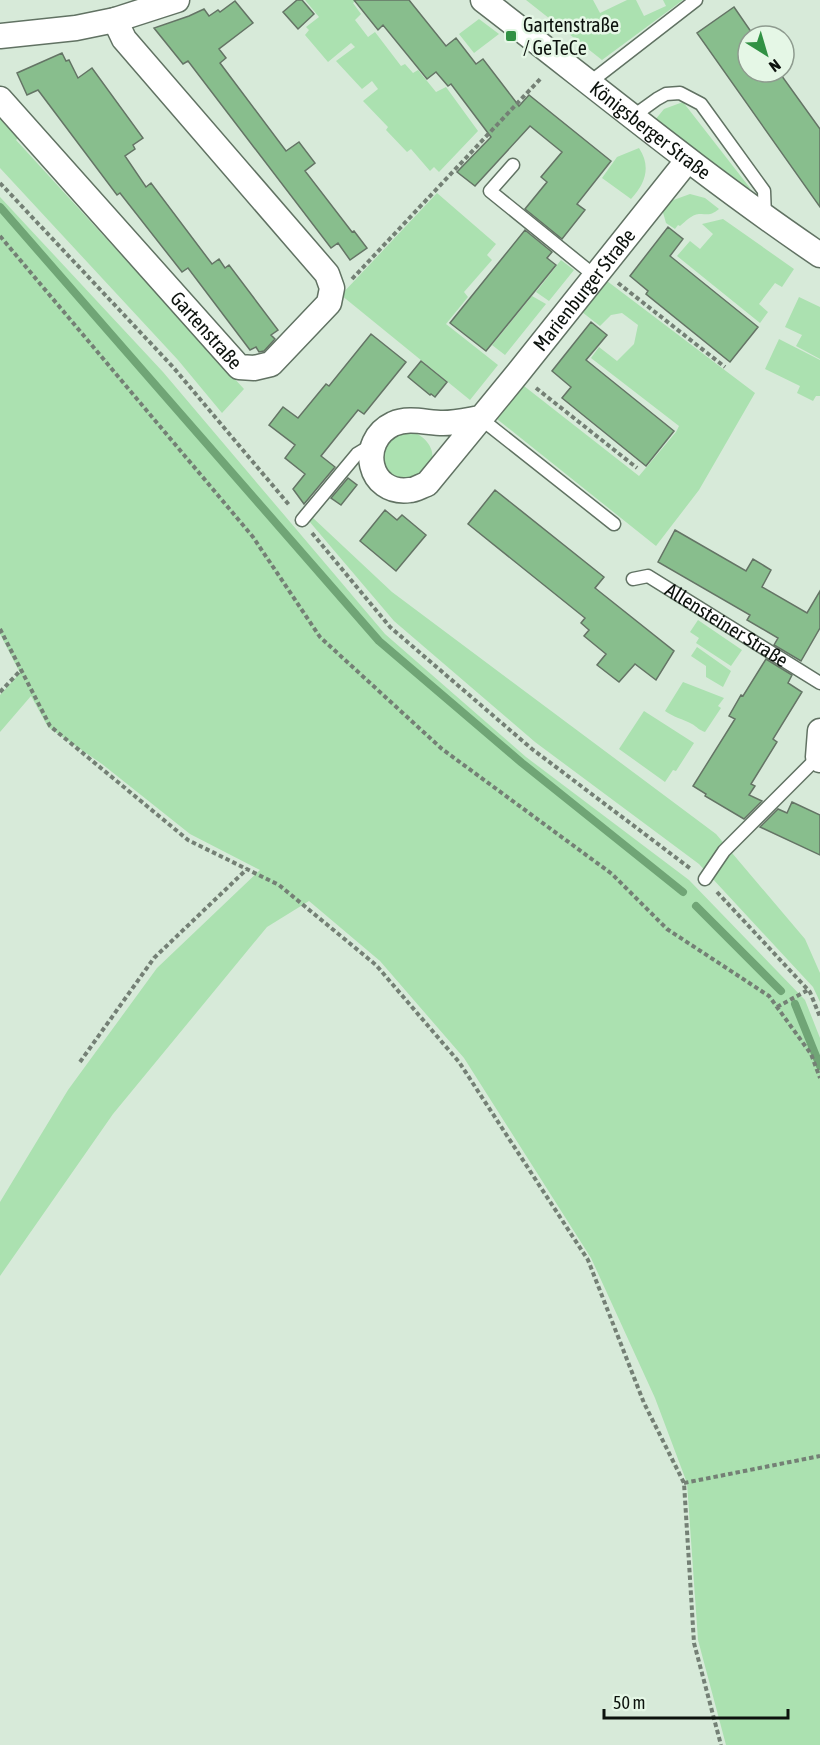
<svg xmlns="http://www.w3.org/2000/svg" width="820" height="1745" viewBox="0 0 820 1745" font-family="'Asap Condensed',sans-serif">
<style>
.green{fill:#abe1b0}
.lines{fill:none;stroke-linecap:round;stroke-linejoin:round}
.stream{stroke:#70a576;stroke-width:8}
.building{fill:#88be8d;stroke:#647465;stroke-width:1.5}
.service-casing{stroke:#617263;stroke-width:15}
.minor-casing{stroke:#617263;stroke-width:27}
.path{stroke:#748075;stroke-width:4;stroke-dasharray:4.5 3;stroke-linecap:butt}
.service{stroke:#fff;stroke-width:12}
.minor{stroke:#fff;stroke-width:24}
.poi-dot{fill:#319144;stroke:#e5f7e6;stroke-width:2}
.labels{text-anchor:middle;stroke-width:5;stroke-linejoin:round;paint-order:stroke}
.poi-label{font-size:20px;fill:#0c120d;stroke:#e5f7e6;text-anchor:start}
.street-label{font-size:20px;fill:#0c120d;stroke:#e5f7e6}
</style>
<rect width="100%" height="100%" fill="#d7ead9"/>
<path class="green" d="M305 0H357L353 3 361 14 355 20 368 37 375 32 401 66 405 64 413 73 418 70 436 92 446 87 478 131 439 172 434 167 430 171 411 149 407 152 386 130 388 127 363 101 378 89 372 81 362 89 336 61 355 47 351 43 328 62 305 35 309 30 306 27 319 17Z
M526 0H593L600 13 627 0H636L644 16 666 6 663 0H683L602 60Z
M479 19 499 34 474 53 459 34Z
M683 102 750 188 746 193 655 120 664 109Z
M0 109 22 134 16 140 244 389 222 413 178 360 0 168Z
M639 148C651 166 646 183 631 199L602 178 617 157Z
M437 193 496 244 487 255 492 260 464 292 468 297 446 324 498 365 470 400 341 295Z
M690 194 705 198 719 209C710 216 710 214 699 214 691 215 686 221 680 226L678 225 675 229 666 223 662 209 668 202Z
M0 197 163 372 385 634 526 757 689 880 805 1000 820 1038V1745H726L698 1640 687 1483 655 1398 591 1258 464 1058 380 961 309 901 267 927 113 1114 0 1276V1202L68 1090 157 968 260 870 190 834 102 764 48 727 31 696 0 732V695L20 673 0 634Z
M723 219 794 269 782 287 775 283 759 304 768 312 760 323 677 256 690 241 700 249 713 234 702 224Z
M561 260 574 270 549 301 536 292Z
M607 281 755 393 699 490 656 546 497 419 524 386 639 476 676 432 679 426 591 358 599 347 617 361 634 344 638 325 622 313 611 315 600 326 582 312Z
M532 296 546 304 505 355 492 345Z
M799 297 820 307V359L796 346 802 335 785 327Z
M779 339 820 360V396H816L813 401 797 393 800 386 765 369Z
M411 431C425 436 438 450 430 465 428 469 424 473 421 477L397 481 385 470 383 445 395 433Z
M312 517 392 592 716 834 805 939 820 973V1002L813 987 699 864 535 742 394 621 309 521Z
M698 620 742 650 731 666 696 643 699 638 690 632Z
M697 647 731 671 723 687 706 677V666L691 656Z
M683 682 724 698 718 706 721 708 705 732C699 730 697 727 692 724 683 719 673 717 665 711Z
M644 711 694 743 676 771 673 770 665 782 619 749Z"/>
<g class="lines">
<path class="stream" d="M0 207 379 641 522 763 683 892
M696 906 781 991
M795 1004 820 1066"/>
</g>
<path class="building" d="M297 0H302L314 14 298 29 283 12Z
M354 0H409L446 46 456 38 476 64 483 59 519 106 529 95 611 161 577 204 585 210 562 239 525 209 547 182 541 177 562 152 530 126 475 186 457 172 491 137 451 84 448 86 436 72 427 79 383 25 378 30Z
M235 1 253 23 219 49 226 58 220 63 286 151 299 142 315 163 305 171 352 232 354 231 367 248 350 260 338 243 331 248 188 61 183 64 154 28 189 16 204 9 209 16 218 10 220 12Z
M734 7 754 36H748V72H779L820 129V207L697 33Z
M62 53 66 61 69 60 78 78 92 68 143 138 133 145 135 149 125 156 146 187 151 183 212 264 219 259 225 268 229 265 278 330 271 335 275 339 264 351 259 352 256 347 250 350 188 268 182 272 120 193 117 195 38 90 27 95 17 73Z
M668 227 683 239 670 256 758 327 730 362 646 294 648 291 630 276Z
M525 230 552 252 547 258 556 265 486 351 450 323Z
M591 322 607 335 586 360 674 431 646 466 562 398 571 387 552 371Z
M371 334 406 362 364 414 358 410 321 456 335 467 304 504 293 489 305 474 285 458 295 445 269 425 283 407 298 418 326 384 329 386Z
M421 361 447 382 435 397 431 394 430 395 408 377Z
M348 478 357 485 341 505 331 498Z
M495 490 604 577 595 588 674 651 656 680 635 664 619 682 597 665 606 654 584 636 589 630 581 623 585 618 468 524Z
M385 510 397 520 402 515 426 535 396 571 360 541Z
M675 530 746 571 753 559 771 570 762 587 807 613 820 591V628L801 661 774 645 778 638 747 620 750 615 658 562Z
M766 659 792 675 788 683 802 692 773 739 777 742 751 784 755 786 749 795 762 801 744 819 705 796 706 794 693 786 735 719 729 716 741 695 743 696Z
M792 802 820 815V855L760 827 778 809 787 813Z"/>
<g class="lines">
<g class="service-casing">
<g id="service">
<path d="M589 83 696 0"/>
<path d="M632 117 657 99 666 94 680 93 701 104 764 191 765 217"/>
<path d="M513 165 490 191 595 276"/>
<path d="M480 418 614 524"/>
<path d="M302 520 357 454 372 445"/>
<path id="s1" d="M633 579 648 576 820 683"/>
<path d="M705 879 724 851 818 757"/>
</g>
</g>
<g class="minor-casing">
<g id="minor">
<path id="s2" d="M483 0C595 86 703 176 820 255"/>
<path d="M0 36 76 28 115 20 177 0"/>
<path id="s3" d="M0 99 239 367 254 368 271 364 329 303 332 288 327 274 124 39 115 20"/>
<path id="s4" d="M480 418C468 420 455 423 443 423 427 423 409 417 393 424 357 441 368 496 410 490 415 490 421 486 427 484L518 373 687 161"/>
<path d="M820 731 818 757 820 760"/>
</g>
</g>
<path class="path" d="M0 183 173 367 290 506
M0 236 253 537 320 637 442 749 612 874 667 929 769 996 811 1054 820 1078
M352 279 542 77
M618 283 725 367
M536 388 637 468
M312 533 390 627 532 749 691 869
M0 629 50 726 188 840 279 885 376 965 459 1062 588 1260 644 1403 684 1483 694 1643 721 1745
M0 692 21 670
M717 892 810 992 820 1017
M777 1007 808 990
M80 1062 154 958 247 869
M684 1483 820 1456"/>
<use href="#service" class="service"/>
<use href="#minor" class="minor"/>
</g>
<rect class="poi-dot" x="505" y="30" width="12" height="12" rx="3"/>
<g class="labels">
<g class="poi-label">
<text x="523" y="32">Gartenstraße<tspan x="523" dy="23">/ GeTeCe</tspan></text>
</g>
<g class="street-label">
<text dy="7" stroke="none"><textPath href="#s2" startOffset="212">Königsberger Straße</textPath></text>
<text dy="7" stroke="none"><textPath href="#s4" startOffset="456">Marienburger Straße</textPath></text>
<text dy="7" stroke="none"><textPath href="#s3" startOffset="310">Gartenstraße</textPath></text>
<text dy="7" stroke="none"><textPath href="#s1" startOffset="108">Allensteiner Straße</textPath></text>
</g>
</g>
<g transform="translate(766 54) rotate(143)"><circle r="28" fill="#e5f7e6" stroke="#8e9b8f" stroke-width="1.5"/>
<path d="M0-4.5L10 22L0 15L-10 22Z" fill="#319144"/>
<text y="-9" font-size="16" font-weight="bold" text-anchor="middle" fill="#0c120d">N</text>
</g>
<path d="M604 1709v9h184v-9" fill="none" stroke="#0c120d" stroke-width="3"/>
<text x="613" y="1709" font-size="18" fill="#0c120d" stroke="#e5f7e6" stroke-width="4.5" paint-order="stroke">50 m</text>
</svg>
